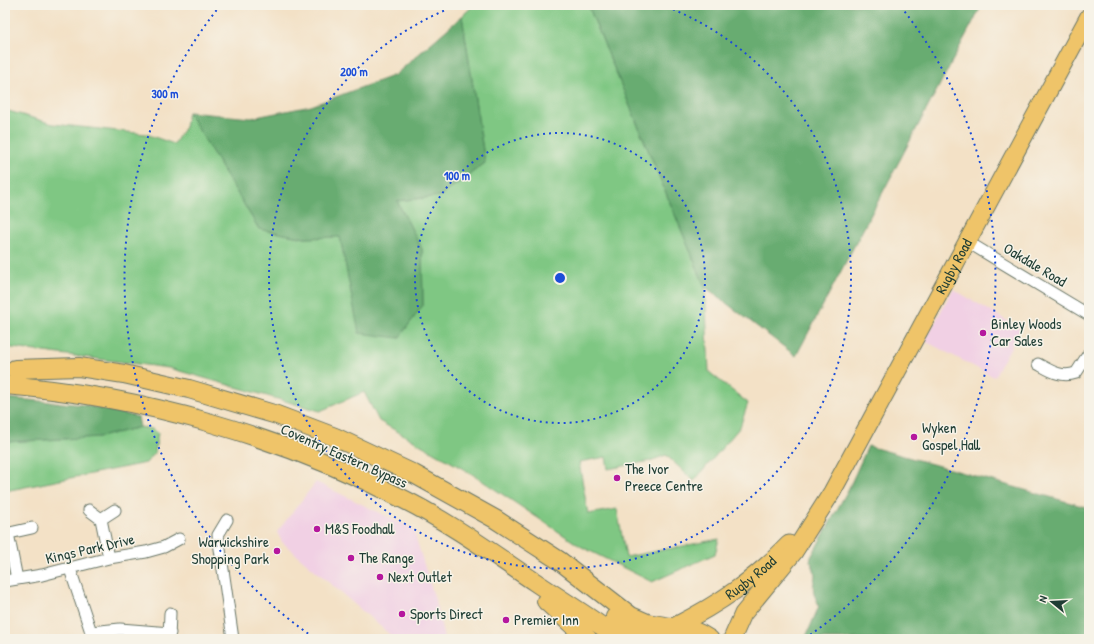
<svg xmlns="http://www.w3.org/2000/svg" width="1094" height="644" viewBox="0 0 1094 644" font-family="'Patrick Hand',sans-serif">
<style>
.built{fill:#f1d0e4}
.green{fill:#7fc783;stroke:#4f825c}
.forest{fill:#67ac71;stroke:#437452}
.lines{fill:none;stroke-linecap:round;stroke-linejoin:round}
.minor-casing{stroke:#697667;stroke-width:13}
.primary-casing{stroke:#697667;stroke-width:19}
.trunk-casing{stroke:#697667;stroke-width:20}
.minor{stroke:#fff;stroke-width:11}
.primary{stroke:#efc469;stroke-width:17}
.trunk{stroke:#efc469;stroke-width:18}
.ring{fill:none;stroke:#1d4ed8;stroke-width:2;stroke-dasharray:2 4}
.poi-dot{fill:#b5179e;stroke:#f7f3e8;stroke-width:1.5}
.labels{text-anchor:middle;stroke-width:3;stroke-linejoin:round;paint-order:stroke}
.street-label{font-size:15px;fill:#1f3d34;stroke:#f7f3e8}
.poi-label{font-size:15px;fill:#1f3d34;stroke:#f7f3e8;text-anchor:start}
.centre{fill:#1d4ed8;stroke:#f7f3e8;stroke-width:2}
.ring-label{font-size:12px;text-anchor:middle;font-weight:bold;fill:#1d4ed8;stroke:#f7f3e8;stroke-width:3;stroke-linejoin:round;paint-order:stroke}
</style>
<rect width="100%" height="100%" fill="#f7f3e8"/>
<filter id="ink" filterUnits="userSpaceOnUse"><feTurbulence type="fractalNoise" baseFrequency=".025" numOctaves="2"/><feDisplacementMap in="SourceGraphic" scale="8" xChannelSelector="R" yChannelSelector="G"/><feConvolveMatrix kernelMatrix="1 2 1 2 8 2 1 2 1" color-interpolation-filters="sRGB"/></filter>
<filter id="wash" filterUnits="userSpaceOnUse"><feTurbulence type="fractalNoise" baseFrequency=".012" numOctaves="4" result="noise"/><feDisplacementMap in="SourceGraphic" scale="16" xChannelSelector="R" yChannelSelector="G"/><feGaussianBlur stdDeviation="0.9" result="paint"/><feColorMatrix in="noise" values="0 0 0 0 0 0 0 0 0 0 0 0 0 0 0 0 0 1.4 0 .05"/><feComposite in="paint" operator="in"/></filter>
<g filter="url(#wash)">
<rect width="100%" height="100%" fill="#f3e1c6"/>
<path class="built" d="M953 289 1021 329 994 377 925 341Z
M316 482 413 529 438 609 444 639H395L282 542 277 532Z"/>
<path class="green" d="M474 5H588L705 287 709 372 748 403 740 427 694 481 666 455 650 461 608 469 606 457 579 462 588 514 617 509 626 557 719 539 715 554 652 582 580 546 472 474 379 421 364 392 320 411 169 368 5 347V110L53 124 146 134 174 144 185 127 188 112 259 229 305 238 340 236 352 297 399 338 423 305 422 249 397 201 440 196 485 163 462 16Z
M140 427 152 429 158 433 155 453 146 463 5 491V442L100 437Z"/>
<path class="forest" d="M588 5H982L796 356 705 287Z
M462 16 485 163 440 196 397 201 422 249 423 305 399 338 359 333 340 237 305 238 259 229 188 112 251 118 311 106 395 75Z
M5 398 85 405 138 417 140 427 100 437 5 442Z
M868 446 1089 508V639H805L819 606C818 602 815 598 814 593 811 580 820 577 810 561L811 557 849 488Z"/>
</g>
<g filter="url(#ink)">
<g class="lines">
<g class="minor-casing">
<path id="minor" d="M966 241 1089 315
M1038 364C1051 371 1061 378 1076 373L1089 353
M89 510 101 519 115 510
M101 519 109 558
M227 520 218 535 233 639
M8 533 17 579
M5 534 32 528
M70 569 91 632V639
M5 581 42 575 109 558 146 552 164 547 179 539
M91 632 120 629 170 633
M169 639 170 613"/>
</g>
<g class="primary-casing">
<g id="primary">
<path id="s1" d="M675 626C719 604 754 580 789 544"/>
<path d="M651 639C670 622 690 625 710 639"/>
<path id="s2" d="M732 639 743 614 794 552 832 492 1089 16"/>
</g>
</g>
<g class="trunk-casing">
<path id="trunk" d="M15 369 79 367 124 374 189 389 277 415 335 437 414 474 495 519 560 561 631 616 647 623 671 627
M5 385C142 396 281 436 403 499 449 522 492 553 535 582 563 601 592 618 619 639
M546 601 588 639
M615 617 644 639"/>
</g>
<use href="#minor" class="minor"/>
<use href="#primary" class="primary"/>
<use href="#trunk" class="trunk"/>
</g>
</g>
<g class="ring">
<circle cx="560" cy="278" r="145"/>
<path d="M662 5A291 291 0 1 1 458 5"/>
<path d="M313 637A436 436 0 0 1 219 7M901 7A436 436 0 0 1 807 637"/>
</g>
<g class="poi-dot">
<circle cx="983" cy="333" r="4"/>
<circle cx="914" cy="437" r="4"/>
<circle cx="617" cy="478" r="4"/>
<circle cx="317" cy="529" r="4"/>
<circle cx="277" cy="551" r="4"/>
<circle cx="351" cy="558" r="4"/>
<circle cx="380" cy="577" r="4"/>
<circle cx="402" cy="614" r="4"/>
<circle cx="506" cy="620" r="4"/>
</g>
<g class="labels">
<g class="street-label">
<text transform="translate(1035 265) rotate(31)" y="5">Oakdale Road</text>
<text dy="5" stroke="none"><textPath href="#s2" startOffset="435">Rugby Road</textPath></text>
<text transform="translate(344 456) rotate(24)" y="5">Coventry Eastern Bypass</text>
<text transform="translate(90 549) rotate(-13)" y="5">Kings Park Drive</text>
<text dy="5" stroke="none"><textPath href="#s1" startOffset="90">Rugby Road</textPath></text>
</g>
<g class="poi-label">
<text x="991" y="329">Binley Woods<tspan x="991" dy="17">Car Sales</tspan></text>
<text x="922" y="433">Wyken<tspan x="922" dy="17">Gospel Hall</tspan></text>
<text x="625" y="474">The Ivor<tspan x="625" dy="17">Preece Centre</tspan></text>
<text x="325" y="534">M&amp;S Foodhall</text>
<text x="269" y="547" text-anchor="end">Warwickshire<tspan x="269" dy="17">Shopping Park</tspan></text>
<text x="359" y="563">The Range</text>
<text x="388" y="582">Next Outlet</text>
<text x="410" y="619">Sports Direct</text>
<text x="514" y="625">Premier Inn</text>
</g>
</g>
<circle cx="560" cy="278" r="6" class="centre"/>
<g class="ring-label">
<text x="354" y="76">200 m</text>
<text x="165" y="98">300 m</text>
<text x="457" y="180">100 m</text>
</g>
<rect width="1094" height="644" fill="none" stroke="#f7f3e8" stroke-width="20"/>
<g transform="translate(1052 602) rotate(288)" stroke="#f7f3e8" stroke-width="3" paint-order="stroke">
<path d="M0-3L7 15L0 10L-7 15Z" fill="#1f3d34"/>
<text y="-6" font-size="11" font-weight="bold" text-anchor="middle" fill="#1f3d34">N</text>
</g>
</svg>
